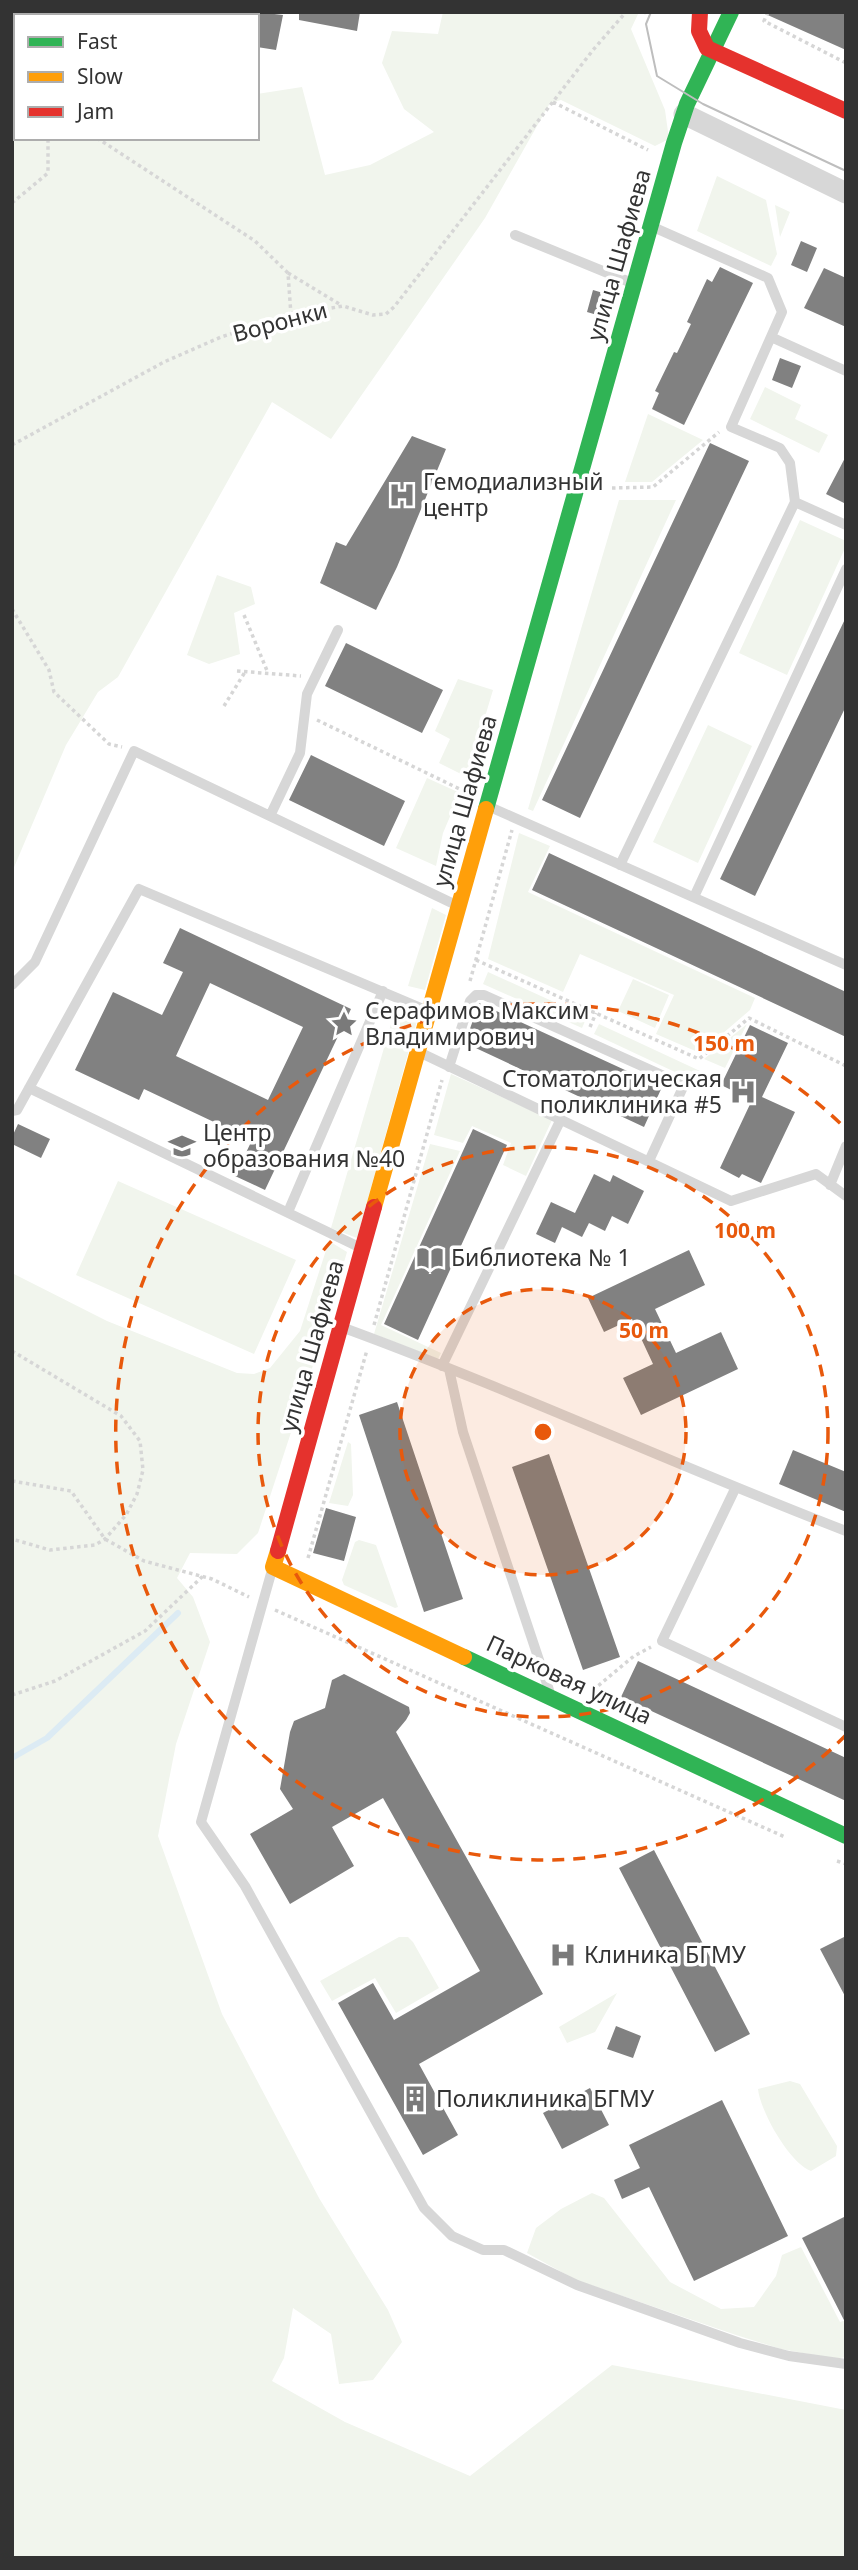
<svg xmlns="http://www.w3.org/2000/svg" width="858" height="2570" viewBox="0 0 858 2570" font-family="'Noto Sans',sans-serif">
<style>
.green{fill:#f1f5ed}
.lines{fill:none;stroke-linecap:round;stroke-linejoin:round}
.stream{stroke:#dcebf4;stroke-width:6}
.building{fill:#818181;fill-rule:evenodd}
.path{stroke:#d6d6d6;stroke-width:3.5;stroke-dasharray:3.5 3.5;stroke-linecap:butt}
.lane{stroke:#d7d7d7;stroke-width:10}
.street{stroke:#d7d7d7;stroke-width:21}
.fast{stroke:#30b455;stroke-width:16}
.slow{stroke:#ff9f0a;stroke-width:16}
.jam{stroke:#e5322d;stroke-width:16}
.tram{stroke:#bebebe;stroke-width:2}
.ring{fill:none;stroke:#e8590c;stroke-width:3.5;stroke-dasharray:12 9}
.labels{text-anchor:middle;stroke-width:7;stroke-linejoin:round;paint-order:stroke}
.street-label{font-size:23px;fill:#333;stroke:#fff}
.poi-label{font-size:23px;fill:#333;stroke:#fff;text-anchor:start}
.centre{fill:#e8590c;stroke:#fff;stroke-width:3.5}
.ring-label{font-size:21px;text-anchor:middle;font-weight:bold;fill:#e8590c;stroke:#fff;stroke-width:7;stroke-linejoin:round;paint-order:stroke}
</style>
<rect width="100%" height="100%" fill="#fff"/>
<path class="green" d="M12 12H96L95 16H16V138H257V94L302 87 325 175 370 165 434 132 404 109 382 63 392 31 438 34 443 12H639L631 29 665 110 669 139 655 146 561 100 550 103 485 218 331 439 272 402 118 677 98 692 66 745 12 872Z
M717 176 766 200 777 254 771 266 697 231Z
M775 205 790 212 780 237Z
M765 387 801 405 795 419 828 435 819 453 750 419Z
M648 414 703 440 652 482H625Z
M619 500H676L533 811 528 809Z
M800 520 846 541V546L787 675 739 653Z
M217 575 251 587 255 604 234 613 240 654 209 664 187 655Z
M458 679 493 690 467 777 439 763 450 739 435 731Z
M708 725 752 746 698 863 653 842Z
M427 778 460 793 443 833 436 866 396 848Z
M519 833 550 846 528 892 755 998 750 1010 700 1053 656 1034 674 995 580 954 563 992 488 959Z
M432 908 446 915 425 990 408 986Z
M488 972 587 1017 582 1028 483 984Z
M633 979 669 995 655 1028 618 1011Z
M394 1014 417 1021 357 1238 331 1228Z
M599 1024 715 1078 692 1080 594 1034Z
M747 1024 725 1068 704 1059Z
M451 1074 552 1120 526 1176 503 1165 511 1143 472 1126 463 1143 434 1135Z
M430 1144 460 1151 381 1325 441 1353 438 1359 374 1334Z
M118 1181 296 1260 254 1354 76 1275Z
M329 1241 347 1252 320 1344 258 1533 237 1554 190 1553 177 1578 193 1597 210 1642 176 1744 158 1836 222 2014 319 2198 388 2310 402 2342 373 2380 339 2384 331 2334 293 2308 284 2358 272 2381 345 2422 470 2476 612 2365 846 2410V2558H12V1273L107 1321 237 1373 254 1374 270 1368 300 1331Z
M348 1442 351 1444 353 1495 348 1506 329 1503Z
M359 1540 376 1545 398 1607 395 1608 344 1585 342 1580 355 1542Z
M399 1937H408L413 1942 439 1988 396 2013 375 1978 332 2001 320 1981Z
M617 1993 595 2032 567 2043 559 2027Z
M790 2081 800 2084 837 2146 836 2156 811 2171C790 2164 760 2111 758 2089Z
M592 2193 604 2198 670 2282 721 2309 754 2307 776 2276 782 2255 801 2247 840 2322 846 2320V2357L835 2359 781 2349 736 2335 576 2280 527 2253 536 2228 561 2209Z"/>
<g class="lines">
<path class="stream" d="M12 1758 47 1738 178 1613"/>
</g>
<path class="building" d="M257 12 283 15 276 50 257 47Z
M299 12H360L357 31 299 20Z
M761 12H846V50Z
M801 241 817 248 807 272 791 265Z
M720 267 753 283 684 425 652 409 659 393 655 391 674 352 677 353 691 324 687 322 707 279 712 282Z
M824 268 846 278V327L804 308Z
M593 290 610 295 604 317 587 312Z
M780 358 801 366 792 388 772 380Z
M412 436 446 449 397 567 376 610 320 583 336 542 346 546Z
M710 443 749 461 580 818 542 800Z
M846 456V504L826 494Z
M846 617V706L755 896 720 879Z
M346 643 443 690 422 733 325 686Z
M311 755 405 801 384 846 289 800Z
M549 853 846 992V1037L532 890Z
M180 928 351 1009 265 1190 235 1176 252 1140 144 1089 139 1100 75 1070 113 992 162 1015 183 972 163 963ZM210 983 303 1027 268 1100 176 1056Z
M479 1003 662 1087 644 1127 465 1043Z
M750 1025 788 1043 762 1097 795 1112 761 1183 742 1174 739 1178 720 1168 752 1100 721 1085Z
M18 1124 50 1139 41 1158 12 1144V1137Z
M473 1129 507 1145 418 1340 384 1324Z
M594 1174 610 1182 613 1175 644 1191 628 1224 612 1216 605 1231 589 1223 582 1237 562 1227 555 1243 536 1234 551 1202 575 1213Z
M689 1250 705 1285 655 1309 676 1353 721 1332 738 1369 641 1415 623 1378 653 1364 632 1319 604 1332 588 1298Z
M397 1402 463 1599 424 1612 359 1415Z
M793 1450 846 1472V1512L779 1484Z
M549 1454 620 1657 583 1670 512 1467Z
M326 1508 356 1517 344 1561 313 1553Z
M638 1661 846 1758V1801L621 1697Z
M344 1674 409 1707 410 1713 406 1720 396 1732 543 1994 419 2064 458 2135 423 2155 338 2003 373 1983 394 2020 480 1971 383 1798 332 1827 354 1866 290 1904 250 1834 293 1809 280 1789 290 1732 294 1721 325 1708 332 1680Z
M654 1850 750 2034 715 2052 619 1868Z
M846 1936V1998L820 1949Z
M616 2026 641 2036 633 2058 607 2049Z
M590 2088 609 2125 562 2149 543 2113Z
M722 2100 788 2236 694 2281 649 2187 622 2199 614 2180 640 2168 629 2145Z
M846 2216V2324L802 2238Z"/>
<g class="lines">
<path class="path" d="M31 12V16
M644 12 646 13
M768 12 764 21 846 63
M553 102 648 150
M97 138 255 241 288 273 291 315
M12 203 48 173V138
M288 273 341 305
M12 445 164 362 221 337 291 315 343 306 373 315 386 314 394 307 593 50 626 12
M612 488 653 487 719 432
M12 609 49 670 54 692 109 744 122 747
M244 615 268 673
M237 671 301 676
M224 706 245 672
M317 720 468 793
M476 960 699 1059 749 1018 846 1066
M470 981 512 830
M590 1027 596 1013
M374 1325 442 1080
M12 1351 121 1416 140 1441 143 1470 137 1494 126 1515 105 1539 95 1545 50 1550 12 1539
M12 1481 71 1491 105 1539 144 1561 212 1579 249 1597
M308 1558 367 1350
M275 1610 785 1837
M593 1690 634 1656 651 1647
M12 1695 55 1681 145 1631 203 1576
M837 1861 846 1864"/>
<path class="lane" d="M157 16V12
M515 235 632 283
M771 337 846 371
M795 502 846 525
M490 807 846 965
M270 816 300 753 307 694 338 630
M620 865 795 502 790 463 780 448 731 427 782 312 768 278 653 227
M694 897 846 569
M12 985 35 962 134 751 456 905
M421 1053 731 1201 816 1174 846 1196
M449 1067 470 1001 476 995H484L684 1085 649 1161
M29 1088 361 1248
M12 1111 17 1110 139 889 428 1011
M830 1185 846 1146
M288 1212 383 991
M344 1328C513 1390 677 1466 846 1531
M442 1366 561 1119
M449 1369 463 1432 549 1690
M735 1489 662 1641 846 1727
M272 1570 201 1822 245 1886 424 2208 452 2236 483 2250H504L577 2285 740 2343 789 2356 846 2364"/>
<path class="street" d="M684 114 846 193"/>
<path class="fast" d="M486 809 674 143 687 104 731 12
M464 1657 846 1836"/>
<path class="slow" d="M374 1207 486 809
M278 1551 273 1567 464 1657"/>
<path class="jam" d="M700 12 699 31 707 48 846 111
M278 1551 374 1207"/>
<path class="tram" d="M651 12 646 24 657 76 703 104 846 171"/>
</g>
<circle cx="543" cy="1432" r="143" fill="#e8590c" fill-opacity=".12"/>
<g class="ring">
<circle cx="543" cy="1432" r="143"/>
<circle cx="543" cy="1432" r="285"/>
<path d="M846 1735A428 428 0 1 1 846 1129"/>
</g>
<defs>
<g id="hospital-bare" transform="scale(2.1)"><path d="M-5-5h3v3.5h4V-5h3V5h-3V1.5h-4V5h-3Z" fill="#7a7a7a" stroke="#fff" stroke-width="2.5" paint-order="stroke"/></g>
<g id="sight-bare" transform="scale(2.1)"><path d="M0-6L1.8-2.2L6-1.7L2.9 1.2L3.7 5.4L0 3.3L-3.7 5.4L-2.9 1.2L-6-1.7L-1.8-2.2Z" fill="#7a7a7a" stroke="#fff" stroke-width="2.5" paint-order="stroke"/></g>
<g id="school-bare" transform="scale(2.1)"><path d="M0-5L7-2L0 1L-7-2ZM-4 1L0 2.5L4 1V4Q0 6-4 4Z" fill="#7a7a7a" stroke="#fff" stroke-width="2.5" paint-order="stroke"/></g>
<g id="library-bare" transform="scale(2.1)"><path d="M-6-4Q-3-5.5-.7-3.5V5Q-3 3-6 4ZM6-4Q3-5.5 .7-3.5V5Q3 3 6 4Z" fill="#7a7a7a" stroke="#fff" stroke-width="2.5" paint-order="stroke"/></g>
<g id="building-bare" transform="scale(2.1)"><path d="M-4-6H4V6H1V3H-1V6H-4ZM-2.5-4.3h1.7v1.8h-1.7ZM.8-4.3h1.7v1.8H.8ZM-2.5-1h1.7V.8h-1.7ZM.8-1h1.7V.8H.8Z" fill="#7a7a7a" stroke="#fff" stroke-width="2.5" paint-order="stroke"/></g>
</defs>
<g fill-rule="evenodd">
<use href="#hospital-bare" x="402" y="495"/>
<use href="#sight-bare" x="344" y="1024"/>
<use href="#hospital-bare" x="743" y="1092"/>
<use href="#school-bare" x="182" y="1146"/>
<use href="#library-bare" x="430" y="1258"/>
<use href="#hospital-bare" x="563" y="1955"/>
<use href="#building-bare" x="415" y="2099"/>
</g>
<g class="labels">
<g class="street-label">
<text transform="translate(619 255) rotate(-74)" y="8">улица Шафиева</text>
<text transform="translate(280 322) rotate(-15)" y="8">Воронки</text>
<text transform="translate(465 801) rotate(-74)" y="8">улица Шафиева</text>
<text transform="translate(312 1346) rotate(-74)" y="8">улица Шафиева</text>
<text transform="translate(569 1680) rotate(25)" y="8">Парковая улица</text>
</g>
<g class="poi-label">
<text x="423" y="490">Гемодиализный<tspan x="423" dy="26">центр</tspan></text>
<text x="365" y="1019">Серафимов Максим<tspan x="365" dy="26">Владимирович</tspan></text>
<text x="722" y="1087" text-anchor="end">Стоматологическая<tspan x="722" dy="26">поликлиника #5</tspan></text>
<text x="203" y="1141">Центр<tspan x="203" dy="26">образования №40</tspan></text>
<text x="451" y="1266">Библиотека № 1</text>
<text x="584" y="1963">Клиника БГМУ</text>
<text x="436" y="2107">Поликлиника БГМУ</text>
</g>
</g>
<circle cx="543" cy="1432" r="10" class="centre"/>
<g class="ring-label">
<text x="724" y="1051">150 m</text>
<text x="745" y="1238">100 m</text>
<text x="644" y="1338">50 m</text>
</g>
<rect width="858" height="2570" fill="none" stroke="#333333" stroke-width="28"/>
<rect x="14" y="14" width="245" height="126" fill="#ffffff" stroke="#adadad" stroke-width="2"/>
<rect x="28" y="37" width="35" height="10" fill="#30b455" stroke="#adadad" stroke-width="2"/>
<text x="77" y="49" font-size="21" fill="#333333">Fast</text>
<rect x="28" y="72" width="35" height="10" fill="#ff9f0a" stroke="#adadad" stroke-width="2"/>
<text x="77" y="84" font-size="21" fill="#333333">Slow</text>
<rect x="28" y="107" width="35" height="10" fill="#e5322d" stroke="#adadad" stroke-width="2"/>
<text x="77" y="119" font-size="21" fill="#333333">Jam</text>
</svg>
